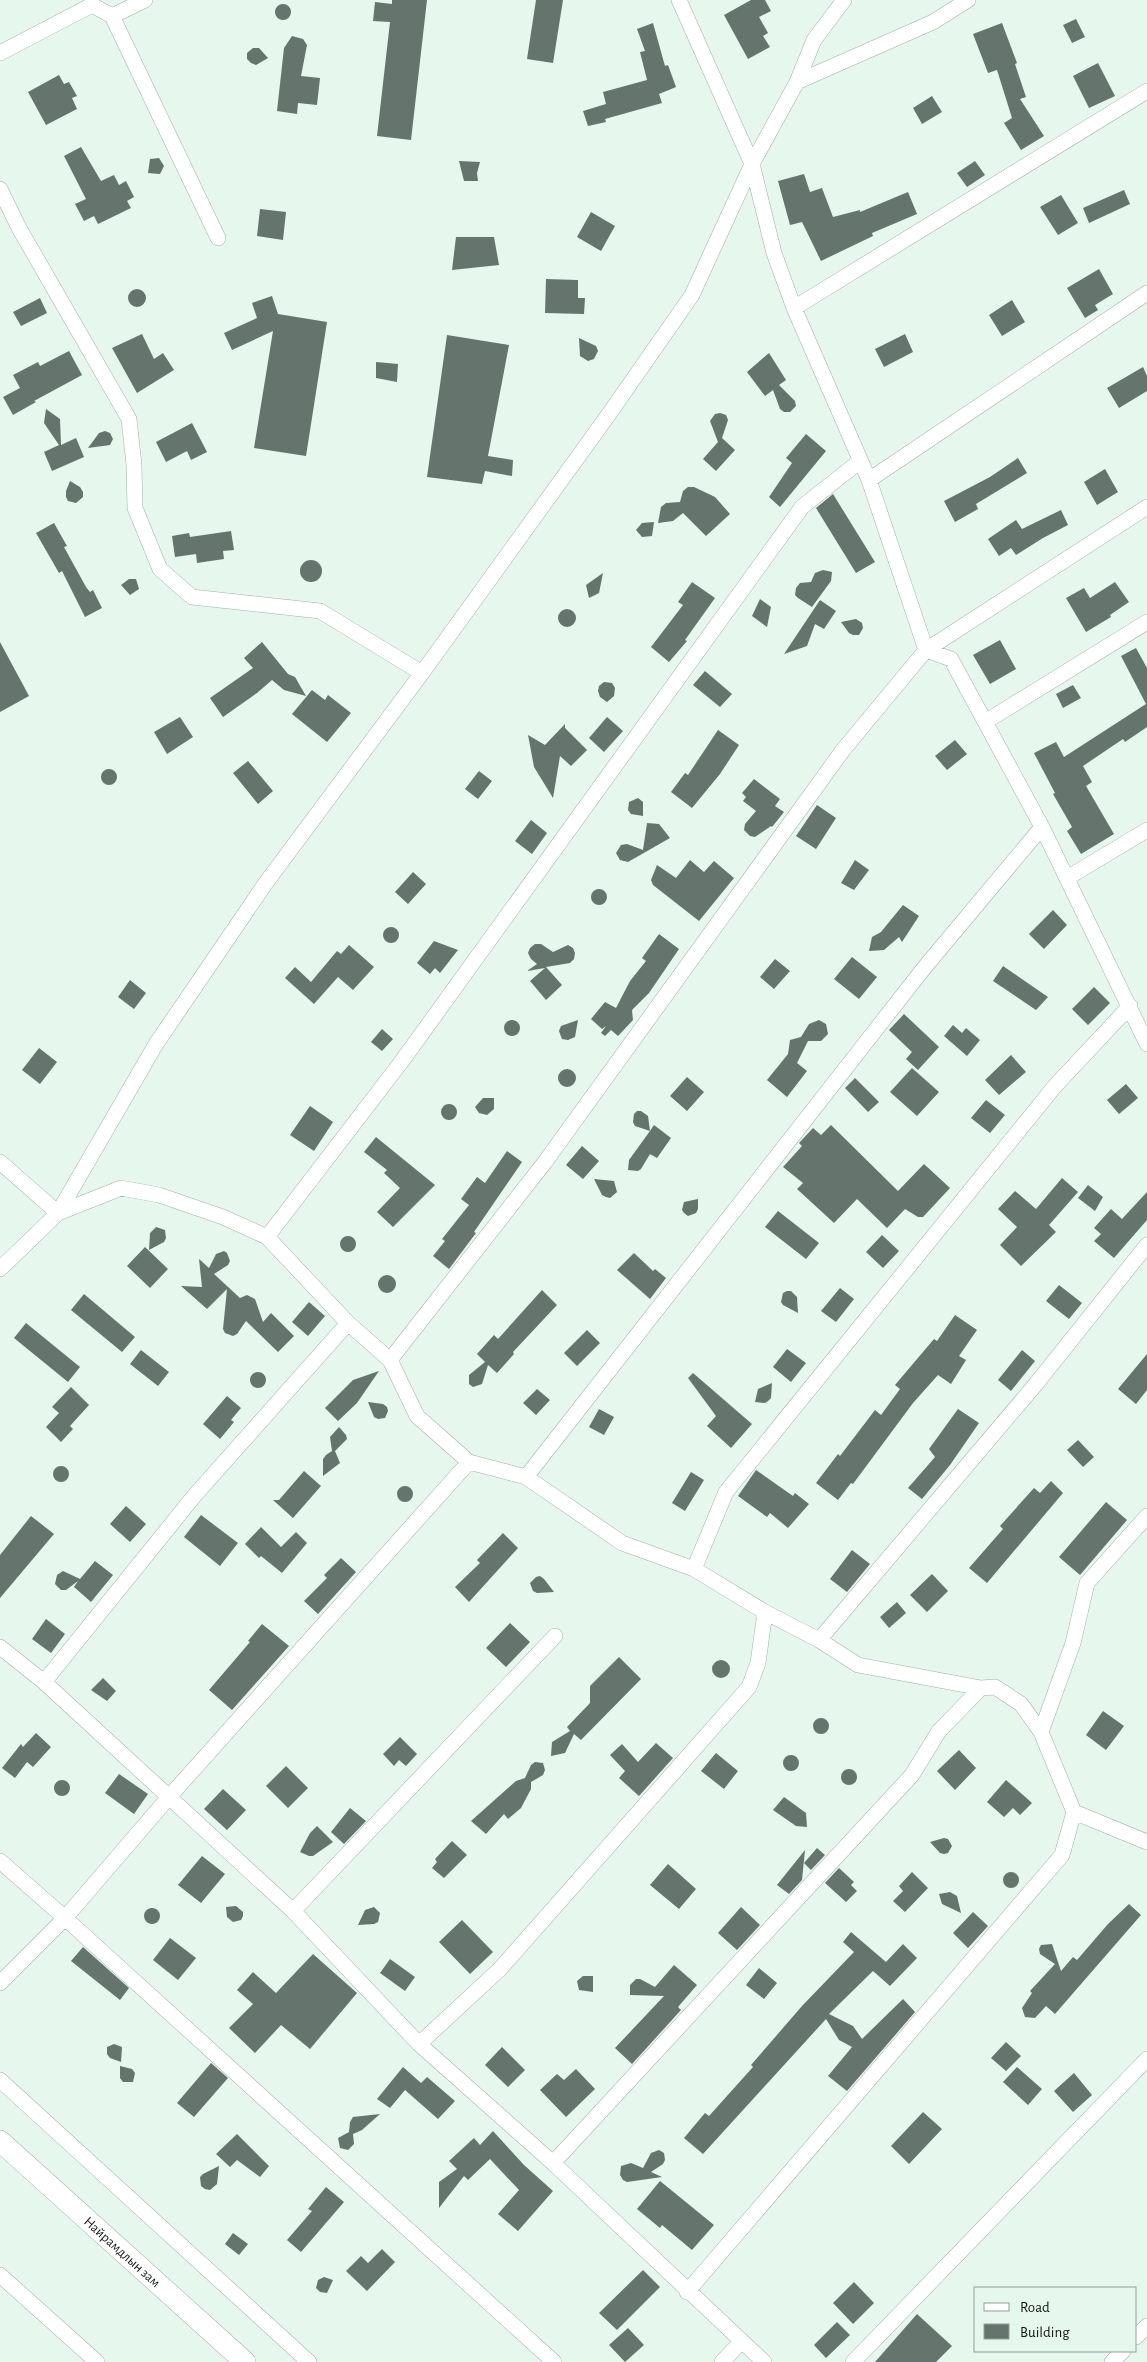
<svg xmlns="http://www.w3.org/2000/svg" width="1147" height="2362" viewBox="0 0 1147 2362" font-family="'Alegreya Sans',sans-serif">
<style>
.building{fill:#65746d}
.lines{fill:none;stroke-linecap:round;stroke-linejoin:round}
.street-casing{stroke:#a1b1a9;stroke-width:16}
.secondary-casing{stroke:#a1b1a9;stroke-width:22}
.street{stroke:#fff;stroke-width:15}
.secondary{stroke:#fff;stroke-width:21}
.labels{text-anchor:middle;stroke-width:4;stroke-linejoin:round;paint-order:stroke}
.street-label{font-size:14px;fill:#121815;stroke:#e6f7ee}
</style>
<rect width="100%" height="100%" fill="#e6f7ee"/>
<path class="building" d="M392 0H427L411 140 377 136 390 22 373 21 375 2 392 4Z
M536 0H563L553 63 527 59Z
M751 0H765L771 11 759 17 768 33 763 36 770 47 748 59 724 15Z
M275 12a8 8 0 1 1 16 0a8 8 0 1 1-16 0Z
M1076 19 1085 37 1072 43 1063 25Z
M653 23 665 66 668 65 676 87 659 94 662 103 605 119 606 122 588 126 583 111 606 104 603 92 647 80 640 52 645 51 637 29Z
M1002 23 1017 63 1015 64 1026 97 1020 99 1044 136 1021 150 1004 123 1012 118 997 70 988 73 973 34Z
M292 36 303 39 307 45 301 76 320 78 317 105 298 103 297 114 277 111 284 48Z
M253 48H259L268 58 256 65 251 63 247 59V53Z
M1098 63 1115 96 1089 108 1073 76Z
M59 75 64 84 69 82 77 96 72 98 77 109 46 125 28 92Z
M932 96 942 112 922 124 913 108Z
M81 147 101 181 114 175 119 185 126 181 134 197 127 201 131 208 98 224 94 216 84 221 75 204 86 199 64 156Z
M159 158 164 166 160 174 148 173 150 159Z
M459 161 480 162 477 173 478 181H464Z
M975 161 985 175 967 187 957 173Z
M804 174 810 192 822 188 833 217 860 210V212L908 192 917 214 872 233 873 236 821 261 802 222 790 225 778 181Z
M1124 190 1130 204 1089 223 1083 208Z
M1061 195 1078 223 1058 235 1040 207Z
M260 209 286 212 283 240 257 236Z
M591 212 615 226 601 251 577 237Z
M456 237H494L499 265 452 270Z
M1099 269 1113 294 1095 305 1098 310 1085 318 1067 288Z
M546 279 578 280V298H585L584 314 545 313Z
M128 298a9 9 0 1 1 18 0a9 9 0 1 1-18 0Z
M272 296 278 314 327 322 306 456 254 448 273 331 232 350 224 333 257 318 252 303Z
M40 298 47 313 21 326 13 312Z
M1012 300 1025 322 1002 336 989 315Z
M142 334 154 359 163 353 174 370 137 393 112 348Z
M905 334 913 352 884 367 875 349Z
M447 335 509 345 488 456 513 460 512 476 485 471 482 484 427 477Z
M579 338 596 346 598 351 594 359 588 361 580 356Z
M69 351 82 375 34 401 36 402 13 415 3 397 20 388 13 375 38 362 40 366Z
M769 353 786 380 779 385 795 401 796 406 790 412H784L780 409 773 390 765 396 747 372Z
M376 362 398 364 397 382 376 378Z
M1143 367 1147 376V391L1119 408 1107 388Z
M46 409 60 419 61 445 76 438 84 457 52 471 44 452 59 445 44 423Z
M720 413 726 415 728 420 722 438 735 450 716 471 703 459 718 442 710 421 715 414Z
M192 423 207 452 191 460 187 451 166 462 156 442Z
M105 431 110 433 113 439 110 445 88 448 99 433Z
M806 434 826 451 780 507 769 497 792 463 786 458Z
M1018 458 1027 473 976 504 978 509 955 522 944 501 990 477Z
M1105 469 1118 492 1097 505 1084 482Z
M70 481 80 487 83 492V497L76 503 68 501 66 497V491Z
M688 487H694L715 497 730 514 706 536 683 513 673 521 658 523 661 507 666 503 680 502 683 491Z
M833 494 875 562 856 573 816 508Z
M1061 510 1068 525 1043 538 1016 555 1011 548 999 556 988 539 1016 520 1022 529Z
M654 522 652 536 642 537 636 530 642 523Z
M54 523 67 546 64 547 86 587 90 592 93 590 102 608 85 617 62 571 59 573 36 533Z
M231 531 234 550 223 551 224 559 197 563 196 554 175 557 172 536 189 533 190 537Z
M300 571a11 11 0 1 1 22 0a11 11 0 1 1-22 0Z
M823 570 832 572 831 581 812 607 798 598 795 595 796 588 800 583 811 582 815 573Z
M603 573 599 593 589 598 586 585Z
M129 579H136L139 589 130 595 121 585Z
M692 582 715 598 685 640 687 641 669 662 651 647 683 605 678 602Z
M1115 582 1129 602 1110 615 1111 617 1086 632 1066 598 1084 588 1090 598Z
M760 599 771 607 767 627 752 616Z
M820 600 836 611 824 629 815 624 807 646 784 654Z
M558 618a9 9 0 1 1 18 0a9 9 0 1 1-18 0Z
M856 619 862 623 863 628 859 635H853L849 633 841 622Z
M1000 640 1016 669 990 684 973 655Z
M0 642 29 696 0 712Z
M262 642 288 674 295 677 306 696 284 690 272 680 257 693 223 717 210 698 253 668 244 658Z
M1136 648 1147 668V727L1125 742 1123 739 1083 766 1092 782 1086 786 1114 834 1081 854 1067 831 1072 827 1053 794 1055 793 1034 753 1056 742 1064 757 1146 704 1121 656Z
M705 671 732 694 720 707 693 685Z
M604 682 612 683 615 688 614 696 607 702 600 697 598 691 599 686Z
M1073 685 1081 698 1063 708 1056 694Z
M312 690 325 700 328 695 351 713 327 742 292 714Z
M180 717 193 737 167 754 154 732Z
M607 717 623 731 604 752 589 738Z
M565 724V728L587 750 571 766 560 756 553 798 534 767 528 735 545 745Z
M718 730 739 745 720 774 692 808 671 792 685 773 688 775Z
M955 740 967 754 947 770 935 756Z
M248 761 273 791 258 804 233 773Z
M101 777a8 8 0 1 1 16 0a8 8 0 1 1-16 0Z
M479 771 492 781 478 799 465 789Z
M754 779 780 799 775 806 784 812 772 827 771 826 755 837 750 836 744 830 745 824 756 811 743 801 746 797 742 793Z
M638 798 643 802V816L631 814 628 810 629 802Z
M817 805 836 818 816 849 796 836Z
M531 820 547 833 532 854 515 841Z
M647 823 659 824 670 838 628 862 620 860 616 853 621 845 627 844 643 850Z
M690 860 704 872 714 861 734 878 699 921 653 885 651 880 657 865 676 878Z
M855 860 869 870 854 890 841 883Z
M413 872 426 884 408 904 395 892Z
M591 897a8 8 0 1 1 16 0a8 8 0 1 1-16 0Z
M903 905 919 916 902 942 899 937 884 950 869 951 872 937 881 932Z
M1053 910 1067 925 1044 949 1029 934Z
M383 935a8 8 0 1 1 16 0a8 8 0 1 1-16 0Z
M659 934 679 949 649 993 632 1010 633 1020 618 1036 611 1030 605 1036 601 1033 606 1026 602 1029 591 1019 605 1002 616 1008 630 981 646 961 642 958Z
M434 941 458 950 440 973 435 968 430 974 417 963Z
M535 944H541L553 952 568 945 573 948 575 953 574 959 570 963 546 967 562 985 546 1000 530 981 545 968 527 971 537 964 531 959 528 953 530 948Z
M349 945 374 967 353 990 338 977 314 1004 285 978 295 967 311 982 337 951 341 954Z
M852 957 877 977 859 999 834 979Z
M775 959 790 971 774 989 760 977Z
M1003 966 1048 997 1036 1010 993 981Z
M130 980 146 993 134 1009 118 997Z
M1094 987 1110 1003 1088 1025 1072 1009Z
M904 1014 939 1047 918 1070 906 1059 912 1052 889 1030Z
M504 1028a8 8 0 1 1 16 0a8 8 0 1 1-16 0Z
M578 1020 575 1037 568 1040 562 1039 559 1031 561 1026Z
M819 1020 826 1024 828 1034 821 1041H808L797 1063 807 1071 787 1097 767 1080 788 1054 790 1040 801 1037 809 1024Z
M953 1025 962 1033 966 1028 980 1040 967 1056 944 1036Z
M382 1029 393 1039 382 1051 371 1042Z
M39 1048 57 1062 40 1084 22 1070Z
M1011 1055 1026 1072 999 1095 985 1080Z
M912 1068 939 1092 917 1116 890 1092Z
M558 1078a9 9 0 1 1 18 0a9 9 0 1 1-18 0Z
M687 1077 704 1092 687 1111 670 1096Z
M855 1078 879 1102 868 1112 845 1088Z
M1126 1084 1138 1098 1119 1114 1107 1100Z
M483 1098H494V1109L487 1115 479 1113 475 1107Z
M986 1100 1005 1115 990 1133 971 1118Z
M441 1112a8 8 0 1 1 16 0a8 8 0 1 1-16 0Z
M310 1106 333 1122 314 1151 290 1135Z
M637 1111H641L648 1116 650 1131 654 1125 671 1138 657 1158 650 1154 641 1169 638 1171 628 1170 629 1160 650 1131 635 1126 633 1122 634 1114Z
M831 1125 898 1191 924 1164 950 1188 923 1217H918L905 1209 887 1228 857 1199 834 1223 797 1189 803 1183 783 1167 802 1146 799 1143 813 1128 821 1135Z
M376 1137 435 1185 393 1227 377 1212 400 1188 384 1173 387 1170 364 1152Z
M582 1146 599 1161 583 1179 566 1165Z
M507 1151 522 1162 474 1232 476 1233 449 1269 433 1256 445 1241 442 1239 469 1205 461 1199 477 1177 485 1183Z
M1062 1178 1078 1192 1049 1225 1056 1232 1021 1266 1000 1245 1017 1227 998 1209 1015 1191 1036 1209Z
M594 1179 614 1181 617 1192 610 1198 606 1197 602 1195Z
M1088 1185 1103 1197 1095 1211 1078 1198Z
M1147 1192V1220L1114 1258 1094 1241 1101 1234 1094 1228 1111 1209 1122 1219Z
M698 1199V1209L696 1213 688 1216 684 1213 682 1210 684 1202Z
M778 1211 819 1243 806 1259 765 1227Z
M156 1227 165 1230 166 1238 164 1242 149 1250 150 1233Z
M882 1235 899 1251 883 1268 866 1252Z
M340 1244a8 8 0 1 1 16 0a8 8 0 1 1-16 0Z
M145 1247 168 1269 150 1288 127 1266Z
M224 1251 227 1253 230 1261 228 1265 214 1274 240 1298 247 1295 255 1299 263 1322 271 1313 294 1336 278 1352 246 1321 237 1334 233 1336 225 1333 223 1329 227 1289 207 1309 181 1286 202 1287 199 1259 209 1268 216 1254Z
M634 1253 653 1271 655 1269 666 1278 650 1299 617 1270Z
M378 1284a9 9 0 1 1 18 0a9 9 0 1 1-18 0Z
M1059 1285 1082 1303 1069 1319 1046 1301Z
M840 1288 854 1299 836 1322 821 1311Z
M542 1290 557 1305 513 1352 514 1354 497 1373 488 1365 482 1384 473 1387 469 1384V1375L485 1362 477 1354 494 1335 498 1339Z
M787 1291H791L797 1297 798 1313 783 1305 781 1302 783 1293Z
M84 1294 135 1337 122 1352 71 1310Z
M309 1302 325 1316 308 1336 292 1322Z
M955 1315 977 1330 959 1356 966 1360 951 1384 938 1375 913 1403 853 1484 851 1483 838 1500 816 1483 838 1454 840 1456 875 1410 881 1415 900 1389 895 1385 934 1339 937 1341Z
M26 1323 80 1367 68 1382 14 1338Z
M587 1330 600 1343 577 1366 564 1353Z
M787 1349 806 1363 791 1382 773 1367Z
M141 1350 169 1372 158 1386 130 1364Z
M1022 1350 1035 1361 1011 1391 998 1380Z
M1147 1354V1390L1136 1404 1118 1389Z
M379 1371 357 1403 338 1421 325 1408 353 1380Z
M250 1380a8 8 0 1 1 16 0a8 8 0 1 1-16 0Z
M693 1373 752 1424 731 1448 707 1426 716 1416 688 1378Z
M772 1383 771 1398 768 1401 765 1403 755 1402 758 1389Z
M71 1387 89 1405 70 1426 73 1429 61 1442 46 1427 59 1413 52 1407Z
M537 1389 550 1400 536 1415 523 1403Z
M227 1396 241 1408 231 1420 234 1422 220 1439 203 1424Z
M368 1402 383 1404 387 1407 388 1411 385 1418 378 1419 374 1417Z
M599 1409 614 1417 604 1435 589 1427Z
M958 1409 979 1423 950 1465 922 1499 908 1488 935 1457 929 1449Z
M339 1427 346 1435 347 1439 335 1451 340 1463 323 1476V1459L326 1455 332 1451 330 1437Z
M1078 1440 1094 1457 1083 1467 1067 1450Z
M53 1474a8 8 0 1 1 16 0a8 8 0 1 1-16 0Z
M756 1470 793 1496 795 1493 809 1504 788 1528 770 1513 767 1517 738 1496Z
M304 1471 321 1486 293 1518 273 1500H279Z
M691 1472 704 1480 685 1511 672 1503Z
M1051 1481 1063 1493 987 1583 969 1568 1003 1529 1000 1526 1034 1488 1040 1493Z
M397 1494a8 8 0 1 1 16 0a8 8 0 1 1-16 0Z
M1106 1502 1127 1520 1080 1575 1059 1557Z
M126 1506 146 1524 130 1542 110 1524Z
M201 1515 238 1543 220 1566 184 1537Z
M31 1516 54 1534 0 1598V1555Z
M261 1527 281 1547 296 1532 307 1543 282 1573 261 1556 259 1558 245 1544Z
M503 1533 518 1548 469 1602 455 1587 480 1563 477 1560Z
M852 1550 870 1564 847 1592 830 1579Z
M341 1558 356 1572 318 1614 304 1601 327 1578 324 1575Z
M95 1561 113 1575 91 1602 74 1587 78 1581 66 1590H61L55 1584 57 1575 63 1571 80 1579Z
M932 1574 948 1591 927 1612 910 1595Z
M540 1576 544 1579 554 1592 537 1593 533 1591 530 1583 536 1577Z
M897 1602 906 1613 889 1628 880 1617Z
M46 1619 65 1634 51 1653 32 1639Z
M510 1623 530 1642 506 1667 486 1648Z
M262 1624 289 1646 232 1710 209 1690 250 1642 248 1641Z
M619 1657 641 1679 581 1740 574 1734 565 1753 551 1756 552 1742 570 1731 567 1727 590 1703V1686Z
M712 1669a9 9 0 1 1 18 0a9 9 0 1 1-18 0Z
M103 1678 116 1691 107 1701 91 1690Z
M1103 1711 1124 1726 1106 1750 1086 1735Z
M813 1726a8 8 0 1 1 16 0a8 8 0 1 1-16 0Z
M36 1733 51 1747 33 1767 27 1762 15 1778 2 1768 21 1744 23 1747Z
M400 1737 417 1754 406 1766 399 1760 394 1766 383 1754Z
M656 1743 673 1758 639 1796 619 1778 625 1771 610 1755 622 1744 638 1762Z
M959 1750 976 1768 955 1790 937 1771Z
M716 1753 738 1771 724 1789 701 1771Z
M783 1763a8 8 0 1 1 16 0a8 8 0 1 1-16 0Z
M535 1762 543 1763 545 1770 543 1775 531 1782V1789L521 1808 508 1819 504 1814 486 1834 471 1821 516 1781 525 1778 531 1765Z
M286 1766 308 1788 288 1808 266 1786Z
M841 1777a8 8 0 1 1 16 0a8 8 0 1 1-16 0Z
M119 1774 148 1794 134 1814 105 1793Z
M54 1788a8 8 0 1 1 16 0a8 8 0 1 1-16 0Z
M1006 1780 1032 1803 1020 1815 1013 1808 1004 1817 987 1802Z
M223 1789 246 1810 227 1830 204 1809Z
M784 1797 806 1813 807 1827 796 1826 773 1810Z
M350 1808 366 1821 344 1844 331 1832Z
M317 1826 333 1842 313 1856H309L300 1852 310 1833Z
M944 1838 948 1839 952 1846 948 1853 944 1854 940 1853 930 1842Z
M452 1841 467 1855 444 1878 432 1868 437 1862 435 1859Z
M817 1848 825 1855 811 1870 804 1863Z
M805 1850 802 1880 789 1894 777 1885Z
M202 1856 225 1874 201 1903 178 1885Z
M668 1864 696 1889 679 1909 650 1885Z
M839 1868 854 1882 851 1885 857 1891 846 1902 825 1883Z
M1003 1880a8 8 0 1 1 16 0a8 8 0 1 1-16 0Z
M912 1872 928 1888 905 1912 893 1901 903 1891 899 1886Z
M950 1892 957 1896 961 1913 942 1904 939 1894Z
M1129 1904 1141 1915 1055 2014 1046 2006 1035 2018 1025 2017 1022 2008 1032 1993 1030 1991 1055 1964 1040 1954 1039 1949 1041 1945 1052 1944 1061 1971 1073 1957 1077 1960 1108 1924Z
M236 1906 243 1912V1916L241 1920 233 1922 227 1917 226 1907Z
M374 1907 380 1913 378 1922 374 1924 358 1925 365 1910Z
M741 1907 760 1925 737 1950 718 1933Z
M144 1916a8 8 0 1 1 16 0a8 8 0 1 1-16 0Z
M973 1912 988 1926 968 1948 953 1933Z
M462 1920 493 1952 470 1974 439 1942Z
M851 1932 886 1962 903 1944 917 1958 890 1986 873 1971 829 2014 853 2026 862 2039 903 1999 915 2012 847 2091 828 2076 852 2047 839 2040 826 2019 703 2154 684 2138 705 2113 709 2116 753 2067 751 2065 802 2006 854 1952 843 1942Z
M170 1938 196 1958 178 1980 153 1960Z
M83 1947 129 1988 120 2000 71 1961Z
M313 1954 357 1993 310 2049 281 2025 255 2053 229 2028 253 2004 237 1990 253 1972 276 1993Z
M390 1959 415 1977 405 1991 380 1973Z
M674 1965 697 1985 678 2007 681 2010 632 2064 615 2048 664 1996 630 1995V1985L636 1979H640L655 1987Z
M759 1968 777 1983 764 1999 746 1985Z
M583 1976H593V1992L579 1990 577 1981Z
M1006 2042 1021 2056 1006 2071 991 2058Z
M114 2044 122 2047 121 2062 110 2058 107 2054V2047Z
M502 2047 525 2070 508 2087 485 2065Z
M211 2063 228 2078 194 2117 177 2103Z
M120 2066 132 2069 135 2073 133 2082H123L120 2078Z
M403 2067 421 2083 427 2077 455 2101 438 2119 405 2090 390 2108 377 2099Z
M1017 2067 1042 2089 1028 2105 1003 2082Z
M576 2069 595 2089 566 2117 540 2090 557 2074 564 2080Z
M1074 2073 1092 2095 1073 2112 1054 2091Z
M923 2112 942 2129 909 2164 891 2146Z
M380 2114 362 2130 353 2134 354 2144 348 2150 340 2148 338 2138 349 2132 350 2122 353 2117Z
M493 2131 524 2165 553 2191 518 2231 498 2214 519 2190 490 2159 468 2180 464 2176 439 2208V2182L457 2169 449 2161 474 2138 480 2145Z
M237 2134 269 2166 260 2177 237 2160 230 2167 216 2154Z
M659 2150 664 2153 665 2160 663 2164 651 2172 662 2177 627 2182 623 2180 620 2175 621 2166 631 2163 643 2168 651 2153Z
M219 2166 217 2184 210 2190 205 2189 201 2186 200 2177 203 2174Z
M660 2181 714 2225 692 2250 662 2225 660 2228 637 2209Z
M326 2187 344 2202 301 2252 287 2240 312 2211 308 2209Z
M233 2233 248 2244 239 2255 225 2244Z
M382 2249 395 2262 367 2291 346 2271 361 2256 368 2263Z
M643 2270 660 2287 617 2330 599 2313Z
M324 2277 333 2280 327 2293 320 2292 316 2288 318 2280Z
M854 2282 874 2303 853 2324 833 2303Z
M917 2314 952 2346 936 2362H875Z
M837 2322 850 2335 826 2358 814 2345Z
M628 2328 644 2345 625 2362 609 2345Z"/>
<g class="lines">
<g class="street-casing">
<path id="street" d="M679 0 752 164 774 253 794 308 869 480 926 650 951 659 1042 827 1147 1044
M112 16 145 0
M0 53 92 5 112 16 218 238
M797 82 933 22 968 0
M0 189 19 228 129 419 134 465 135 508 160 569 192 597 320 611 422 673
M794 308 1147 91
M869 480 1147 293
M985 722 1147 622
M1067 878 1147 830
M0 1162 58 1213
M58 1213 121 1188 159 1195 223 1217 267 1237 348 1323 390 1360 417 1416 469 1462 526 1477 622 1543 694 1569 765 1612 819 1640 858 1665 981 1688
M267 1237 402 1061 802 507 860 461
M0 1269 58 1213 156 1044 265 884 422 673 609 414 692 295 752 164 797 82 814 40 844 0
M390 1360 545 1162 843 750 926 650 1147 507
M526 1477 924 968 1042 827
M694 1569 726 1492 1055 1086 1130 1006
M819 1640 1036 1384 1147 1245
M0 1647 44 1682 293 1911 419 2044 553 2163 764 2362
M44 1682 195 1495 348 1323
M1041 1732 1073 1643 1087 1583 1147 1516
M1074 1812 1147 1842
M0 1861 65 1918 554 2362
M293 1911 555 1636
M0 1983 65 1918 169 1797 469 1462
M419 2044 500 1969 749 1687 758 1663 765 1612
M0 2080 309 2362
M553 2163 912 1775 939 1731 981 1688 995 1687 1021 1704 1041 1732 1074 1812 1062 1855 687 2292
M0 2275 97 2362
M1136 2337 1147 2326
M722 2362 741 2342
M853 2362 1147 2059
M1112 2362 1123 2351"/>
</g>
<g class="secondary-casing">
<g id="secondary">
<path id="s1" d="M0 2141 245 2362"/>
</g>
</g>
<use href="#street" class="street"/>
<use href="#secondary" class="secondary"/>
</g>
<g class="labels">
<g class="street-label">
<text dy="5" stroke="none"><textPath href="#s1" startOffset="165">Найрамдлын зам</textPath></text>
</g>
</g>
<rect x="974" y="2287" width="162" height="65" fill="#e6f7ee" stroke="#919e97"/>
<rect x="984" y="2303" width="25" height="8" fill="#ffffff" stroke="#919e97"/>
<text x="1020" y="2312" font-size="15" fill="#121815">Road</text>
<rect x="984" y="2324" width="25" height="15" fill="#65746d" stroke="#919e97"/>
<text x="1020" y="2337" font-size="15" fill="#121815">Building</text>
</svg>
